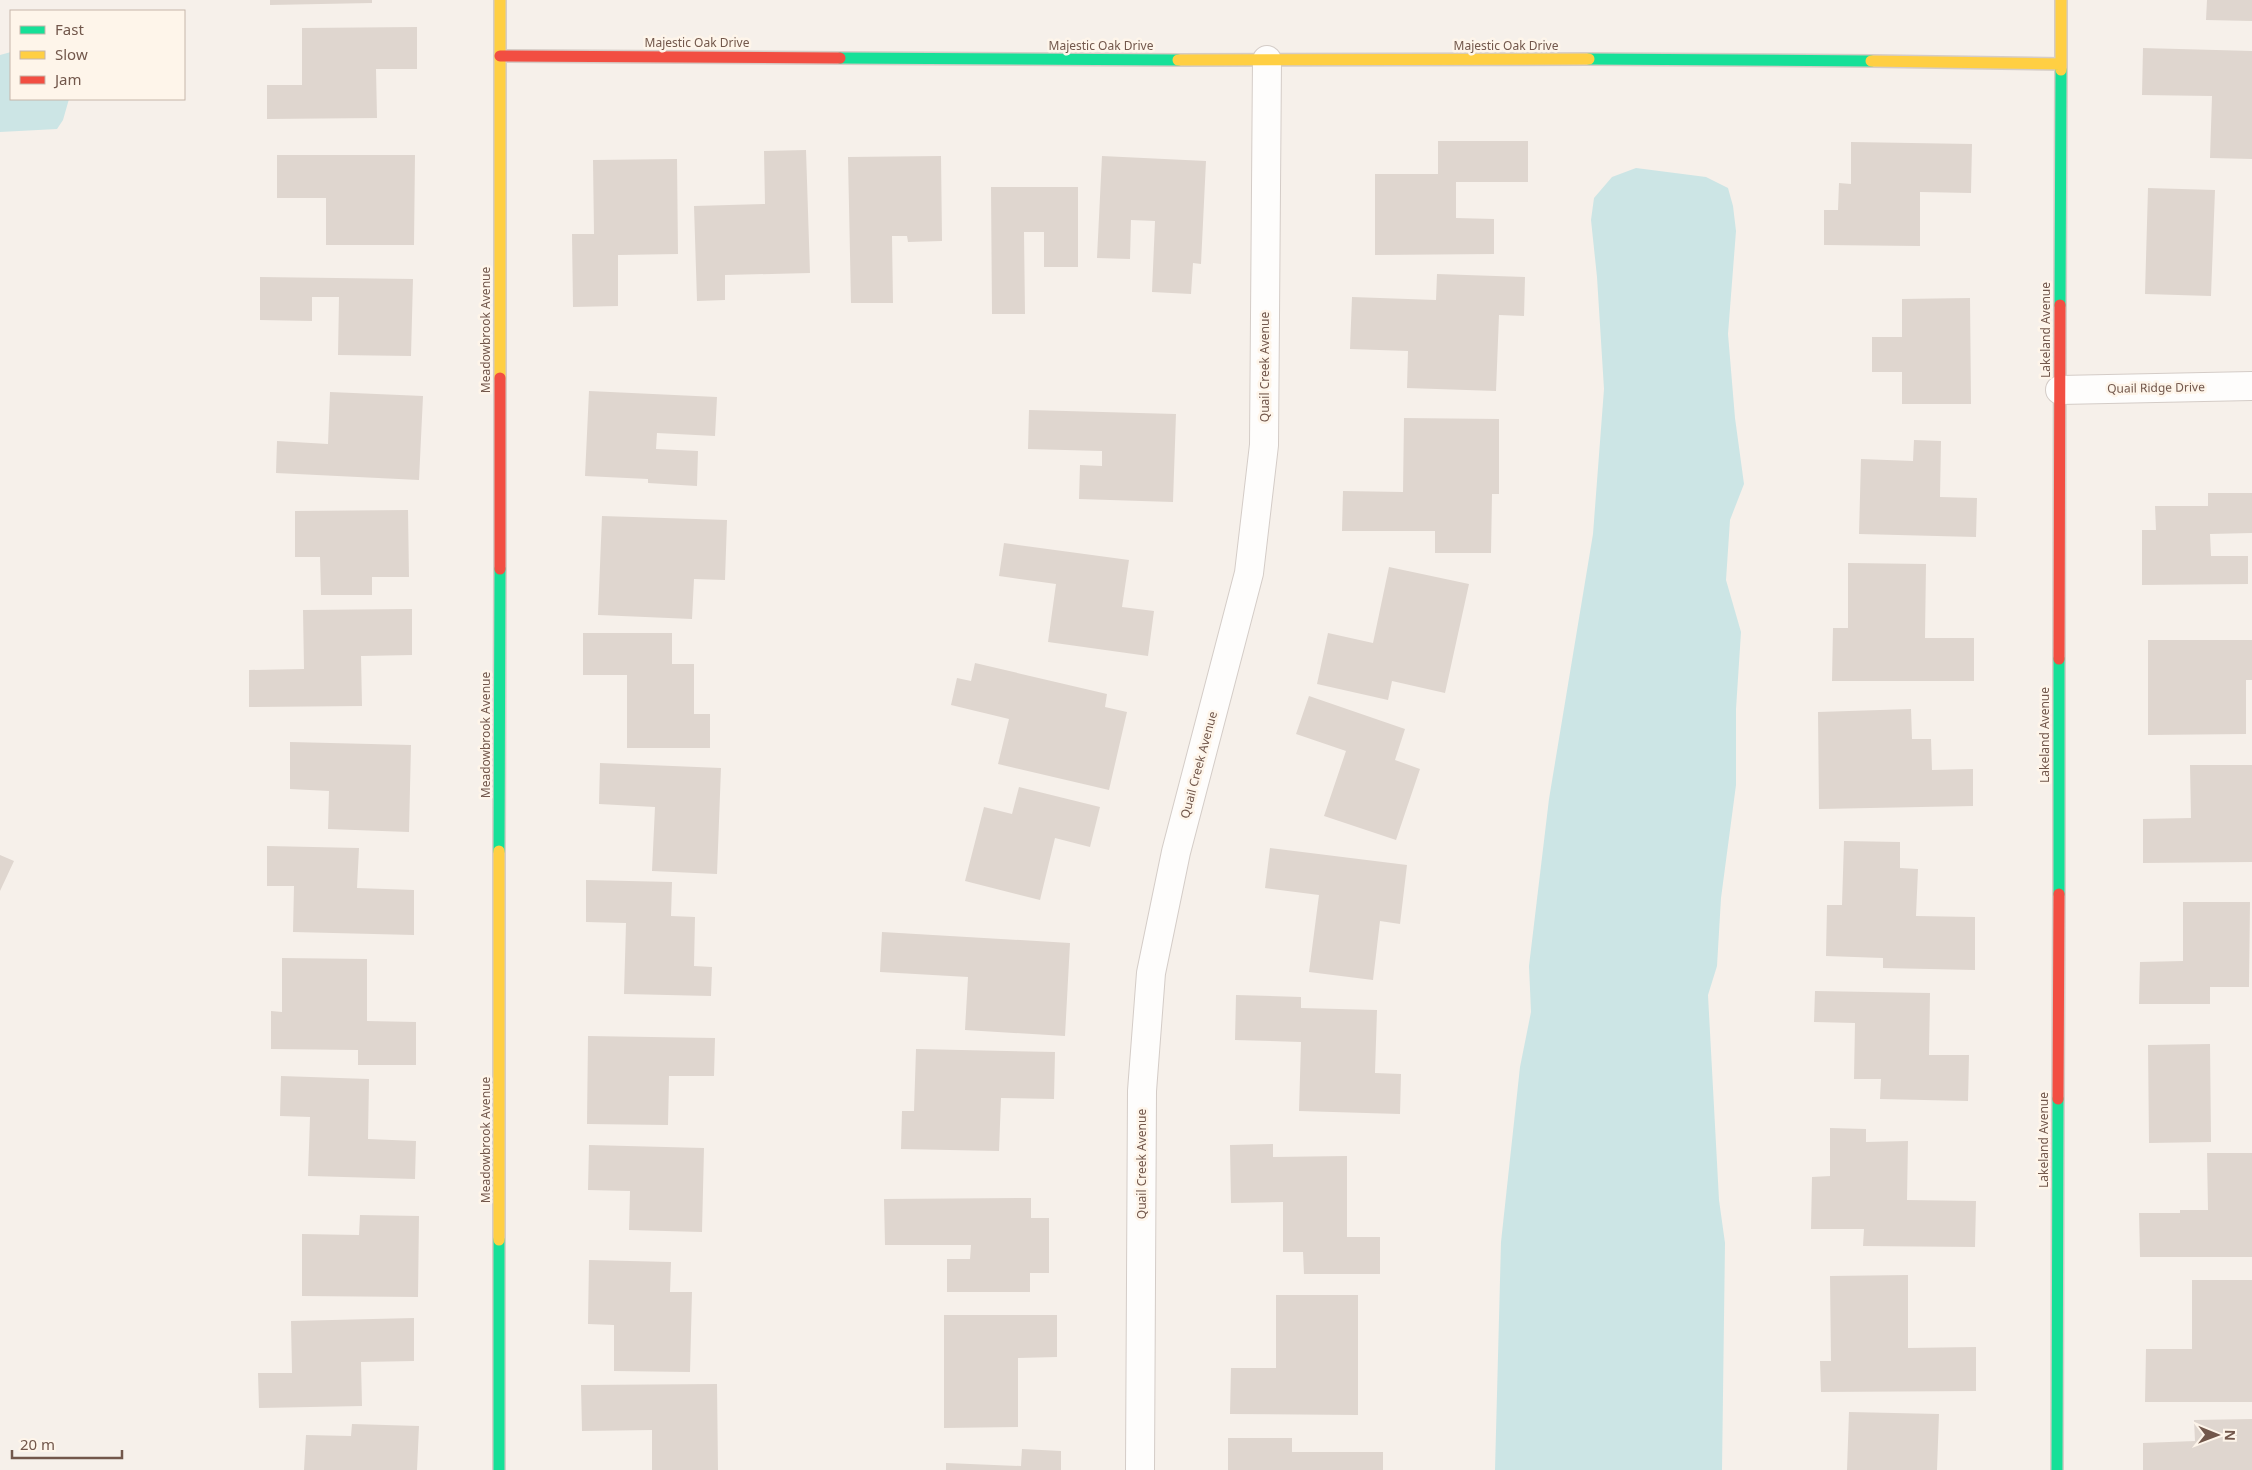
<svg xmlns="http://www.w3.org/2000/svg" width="2252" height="1470" viewBox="0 0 2252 1470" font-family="'Noto Sans',sans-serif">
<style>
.water{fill:#cce5e5}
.building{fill:#dfd6cf}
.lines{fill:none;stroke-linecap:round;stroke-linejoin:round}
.street-casing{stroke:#d4ccc7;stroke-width:30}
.fast-casing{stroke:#d5ccc6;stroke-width:14}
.slow-casing{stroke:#d5ccc6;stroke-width:14}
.jam-casing{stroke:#d5ccc6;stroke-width:14}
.street{stroke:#fefdfc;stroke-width:28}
.fast{stroke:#16e098;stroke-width:11}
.slow{stroke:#ffcf43;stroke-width:11}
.jam{stroke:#f24e42;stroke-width:11}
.labels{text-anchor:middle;stroke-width:5;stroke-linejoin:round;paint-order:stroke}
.street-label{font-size:12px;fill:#72574b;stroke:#fef5ea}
</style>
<rect width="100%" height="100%" fill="#f6f0ea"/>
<path class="water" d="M11 52V99H69L63 120 57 129 0 132V55Z
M1636 168 1706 177 1728 188 1733 206 1736 231 1728 334 1735 418 1744 484 1730 520 1726 580 1741 632 1736 709V785L1721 898 1717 966 1708 995 1719 1200 1725 1243 1722 1470H1495L1501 1242 1520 1067 1531 1012 1529 966 1549 799 1593 534 1604 389 1597 277 1591 220 1594 198 1612 177Z"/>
<path class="building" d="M270 0H372V3L270 5Z
M2207 0H2252V21L2206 20Z
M417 27V69H376L377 118 267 119V85H302V28Z
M2143 48 2252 51V159L2210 158 2212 96 2142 95Z
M1438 141H1528V182H1456V218L1494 219V254L1375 255V174H1438Z
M1851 142 1972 144 1971 193 1920 192V246L1824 245V210H1838L1839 183 1851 184Z
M806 150 810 273 725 275V300L697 301 694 206 765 204 764 151Z
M277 155H415L414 245H326V198H277Z
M941 156 942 241 908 242 907 236H892L893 303H851L848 157Z
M1102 156 1206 161 1201 264 1193 263 1191 294 1152 292 1155 221 1131 220 1130 259 1097 258Z
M677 159 678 254 618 255V306L573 307 572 234H594L593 160Z
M991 187H1078V267H1044V232H1024L1025 314H992Z
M2148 188 2215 190 2211 296 2145 294Z
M1437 274 1525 277 1524 316 1499 315 1496 391 1407 388 1408 351 1350 349 1352 297 1436 300Z
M260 277 413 279 411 356 338 355 339 297H312V321L260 320Z
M1970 298 1971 404H1902V372H1872V337H1902V299Z
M589 391 717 397 715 436 657 433 656 449 698 451 697 486 648 483V479L585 476Z
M330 392 423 396 419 480 276 473 277 441 328 444Z
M1029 410 1176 414 1173 502 1079 499 1080 465 1102 466V451L1028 449Z
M1404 418 1499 419V494H1492L1491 553H1435V531H1342L1343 491 1403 492Z
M1914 440 1941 441 1940 497 1977 498 1976 537 1859 534 1861 459 1913 461Z
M2208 493H2252V533L2210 534 2211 556H2248V584L2142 585V530H2156L2155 506H2208Z
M408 510 409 577H372V595H321L320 557H295V511Z
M602 516 727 520 725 580 694 579 692 619 598 615Z
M1004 543 1129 560 1122 607 1154 611 1148 656 1048 642 1056 584 999 576Z
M1848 563 1926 564 1925 638H1974V681H1832L1833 628H1848Z
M1389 567 1469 584 1445 693 1392 681 1388 700 1317 684 1328 633 1373 643Z
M412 609V655L361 656 362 706 249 707V670L304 669 303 610Z
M583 633H672V664H694V714H710V748H627V675H583Z
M2148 640H2252V680H2246V734L2148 735Z
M975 663 1107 694 1105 707 1127 712 1109 790 998 764 1009 719 951 705 957 678 971 681Z
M1309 696 1405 729 1395 760 1420 769 1396 840 1324 816 1346 751 1296 734Z
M1911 709 1912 739H1931L1932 770 1973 769V806L1819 809 1818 712Z
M290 742 411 745 409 832 328 829 329 791 290 789Z
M600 763 721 768 717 874 652 871 655 807 599 804Z
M2190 765H2252V862L2143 863V819L2191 818Z
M1019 787 1100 807 1090 847 1055 838 1040 900 965 881 984 807 1012 814Z
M1844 841 1900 842V868L1918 869 1916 916 1975 917V970L1883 968V958L1826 956 1827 905H1842Z
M267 846 359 848 357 888 414 890V935L293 932 294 886H267Z
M1270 848 1407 865 1400 924 1380 921 1373 980 1309 972 1319 895 1265 888Z
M0 855 14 861 0 891Z
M586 880 672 882 671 916 695 917 694 966 712 967 711 996 624 994 626 923 586 922Z
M2183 902H2250L2249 987H2210V1004H2139L2140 962 2183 961Z
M882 932 1070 943 1065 1036 965 1030 968 977 880 972Z
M282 958 367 959V1021L416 1022V1065H358V1050L271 1049V1011L282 1012Z
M1815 991 1930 993 1929 1055H1969L1968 1101 1880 1099 1881 1079H1854L1855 1023 1814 1022Z
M1236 995 1301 997V1008L1377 1010 1375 1073 1401 1074 1400 1114 1299 1111 1301 1042 1235 1040Z
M588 1036 715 1038 714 1076H669L668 1125 587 1124Z
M2210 1044 2211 1142 2149 1143 2148 1045Z
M916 1049 1055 1052 1054 1099 1001 1098 999 1151 901 1149 902 1111H914Z
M281 1076 369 1079 368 1139 416 1141 415 1179 308 1176 310 1117 280 1116Z
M1830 1128 1866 1129V1142L1908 1141 1907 1200 1976 1201 1975 1247 1863 1246 1864 1229H1811L1812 1177 1830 1176Z
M1273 1144V1157L1347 1156V1237H1380V1274H1304L1303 1252H1283V1202L1231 1203 1230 1145Z
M589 1145 704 1148 702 1232 629 1230 630 1191 588 1190Z
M2207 1153H2252V1257H2140L2139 1213H2180V1210H2208Z
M1031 1198V1218H1049V1273H1030V1292H947V1259H970L971 1245H885L884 1199Z
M360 1215 419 1216 418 1297 302 1296V1234L359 1235Z
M589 1260 671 1262 670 1292H692L690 1372 614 1371V1325L588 1324Z
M1908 1275V1348L1976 1347V1391L1821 1392 1820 1361H1831L1830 1276Z
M2192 1280H2252V1402H2145L2146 1349H2192Z
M1276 1295H1358V1415L1230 1414 1231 1368H1276Z
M944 1315H1057V1357L1018 1358V1427L944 1428Z
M414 1318V1361L361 1362 362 1406 259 1408 258 1373H292L291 1321Z
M717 1384 718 1470H652V1430L582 1431 581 1385Z
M1849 1412 1939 1414 1937 1470H1847Z
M2252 1419V1470H2143V1443L2195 1441 2194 1420Z
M352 1424 419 1426 417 1470H304L306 1435 351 1436Z
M1228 1438H1292V1452H1383V1470H1228Z
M1022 1449 1061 1451V1470H946V1463L1021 1466Z"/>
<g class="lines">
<g class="street-casing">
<path id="street" d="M2060 390 2252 386
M1140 1470 1142 1091 1151 973 1176 852 1249 573 1264 445 1267 60"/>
</g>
<g class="fast-casing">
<path id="fast" d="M840 58 1178 60
M1589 59 1871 61
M2060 305 2061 70
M499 851 500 569
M2059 894V659
M499 1470V1240
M2057 1470 2058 1099"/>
</g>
<g class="slow-casing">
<path id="slow" d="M1178 60 1589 59
M1871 61 2060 64
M2061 70V0
M500 378V0
M499 1240V851"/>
</g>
<g class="jam-casing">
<path id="jam" d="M500 56 840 58
M500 569V378
M2059 659 2060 305
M2058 1099 2059 894"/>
</g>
<use href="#street" class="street"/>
<use href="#fast" class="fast"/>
<use href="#slow" class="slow"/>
<use href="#jam" class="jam"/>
</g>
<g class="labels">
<g class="street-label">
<text x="697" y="47">Majestic Oak Drive</text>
<text x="1101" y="50">Majestic Oak Drive</text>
<text x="1506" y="50">Majestic Oak Drive</text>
<text transform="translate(486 330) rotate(-90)" y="4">Meadowbrook Avenue</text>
<text transform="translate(2046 330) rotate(-90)" y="4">Lakeland Avenue</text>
<text transform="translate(1265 367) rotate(-90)" y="4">Quail Creek Avenue</text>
<text transform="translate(2156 388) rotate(-1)" y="4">Quail Ridge Drive</text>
<text transform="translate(486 735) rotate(-90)" y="4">Meadowbrook Avenue</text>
<text transform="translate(2045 735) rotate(-90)" y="4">Lakeland Avenue</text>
<text transform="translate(1199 765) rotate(-75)" y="4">Quail Creek Avenue</text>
<text transform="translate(486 1140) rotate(-90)" y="4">Meadowbrook Avenue</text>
<text transform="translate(2044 1140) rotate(-90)" y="4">Lakeland Avenue</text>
<text transform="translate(1142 1164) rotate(-90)" y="4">Quail Creek Avenue</text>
</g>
</g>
<rect x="10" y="10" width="175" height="90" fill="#fef5ea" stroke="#c6b6aa"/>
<rect x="20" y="26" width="25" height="8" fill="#16e098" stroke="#c6b6aa"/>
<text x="55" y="35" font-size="15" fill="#72574b">Fast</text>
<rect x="20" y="51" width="25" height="8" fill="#ffcf43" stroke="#c6b6aa"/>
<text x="55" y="60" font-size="15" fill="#72574b">Slow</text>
<rect x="20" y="76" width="25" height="8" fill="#f24e42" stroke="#c6b6aa"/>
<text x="55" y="85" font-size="15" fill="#72574b">Jam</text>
<g transform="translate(2217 1435) rotate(91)" stroke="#fef5ea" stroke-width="4" paint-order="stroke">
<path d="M0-4L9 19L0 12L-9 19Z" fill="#72574b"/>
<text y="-8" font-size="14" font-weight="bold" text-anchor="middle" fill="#72574b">N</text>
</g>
<path d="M12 1450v8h110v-8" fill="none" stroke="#72574b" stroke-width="2.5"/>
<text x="20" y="1450" font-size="15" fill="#72574b" stroke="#fef5ea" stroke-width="4" paint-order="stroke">20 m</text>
</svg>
